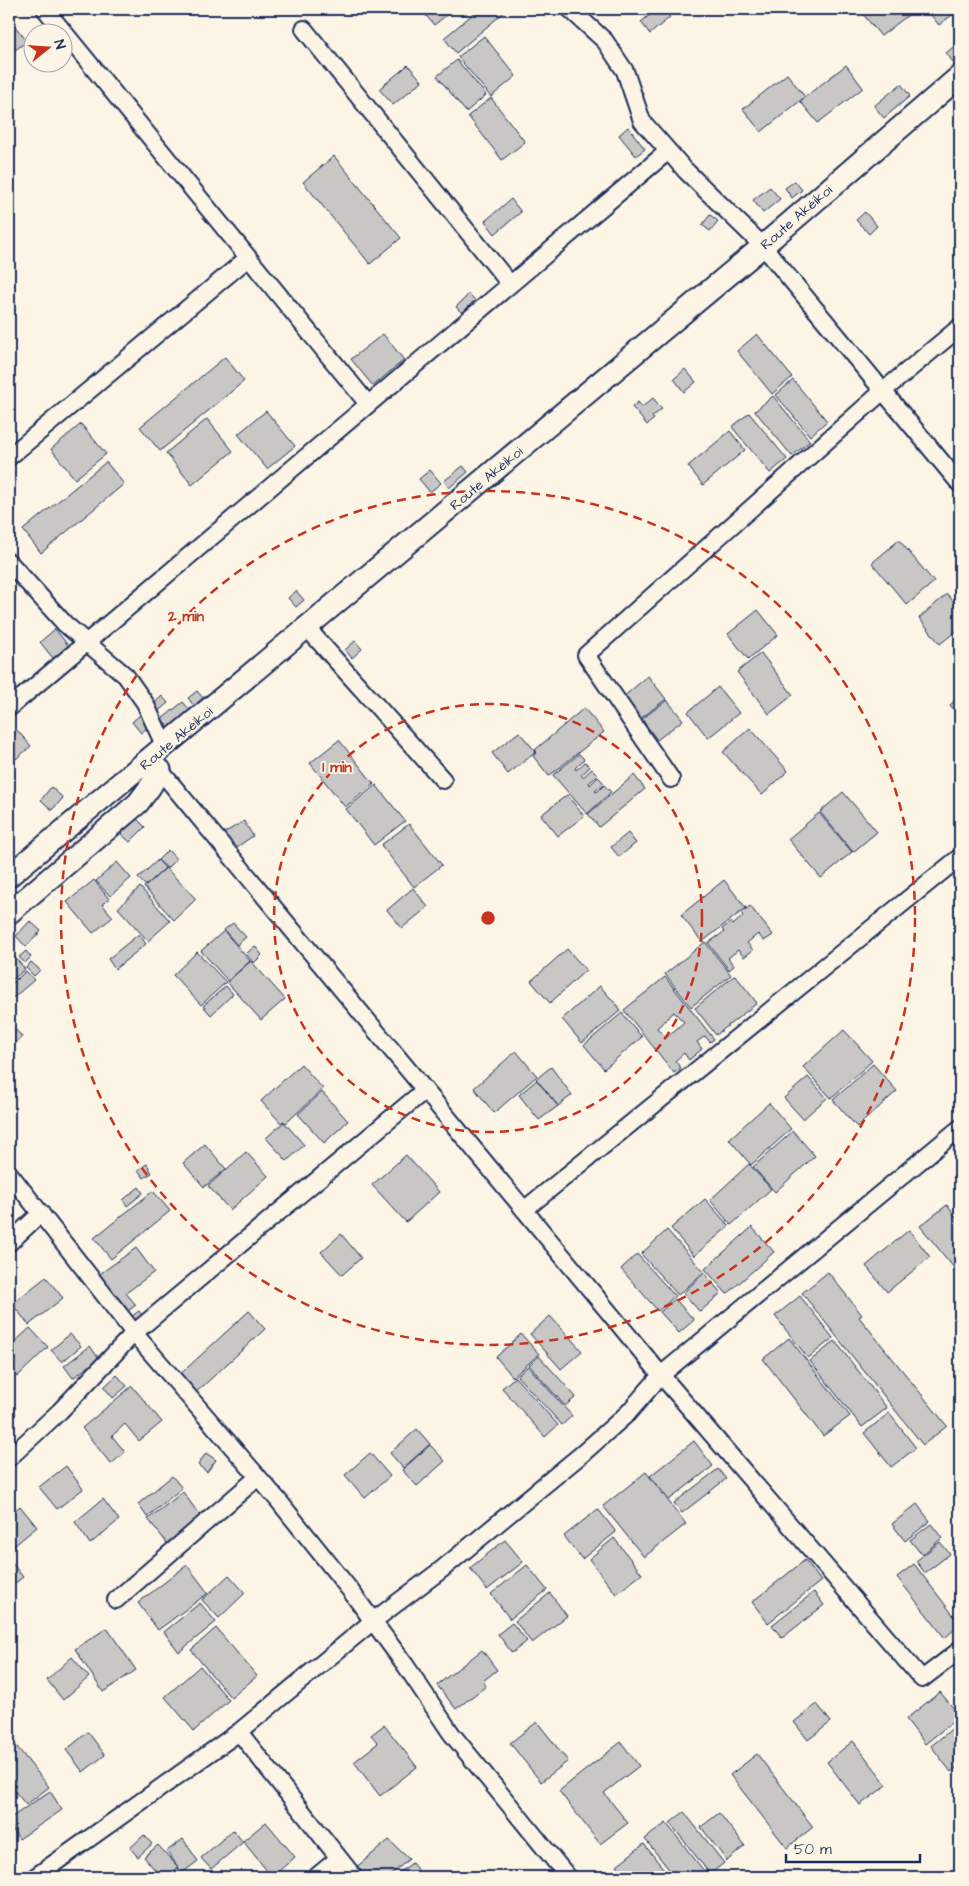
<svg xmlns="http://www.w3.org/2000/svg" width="969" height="1886" viewBox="0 0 969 1886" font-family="'Architects Daughter',sans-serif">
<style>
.building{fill:#c8c7c6;stroke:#1b2f5e;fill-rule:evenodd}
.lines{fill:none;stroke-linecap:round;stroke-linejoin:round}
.minor-casing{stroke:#1b2f5e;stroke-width:20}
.tertiary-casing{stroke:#1b2f5e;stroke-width:25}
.minor{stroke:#fcf5e5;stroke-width:16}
.tertiary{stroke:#fcf5e5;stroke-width:21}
.ring{fill:none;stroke:#c8321e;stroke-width:2.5;stroke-dasharray:9 6}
.labels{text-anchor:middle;stroke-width:4;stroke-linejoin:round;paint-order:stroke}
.street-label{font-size:14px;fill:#1b2f5e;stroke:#fcf5e5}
.centre{fill:#c8321e;stroke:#fcf5e5;stroke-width:2.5}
.ring-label{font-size:15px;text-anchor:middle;font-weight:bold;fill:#c8321e;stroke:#fcf5e5;stroke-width:4;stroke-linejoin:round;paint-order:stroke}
</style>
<rect width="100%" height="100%" fill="#fcf5e5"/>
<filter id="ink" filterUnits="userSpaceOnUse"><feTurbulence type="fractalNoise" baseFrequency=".02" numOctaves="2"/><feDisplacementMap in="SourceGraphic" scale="10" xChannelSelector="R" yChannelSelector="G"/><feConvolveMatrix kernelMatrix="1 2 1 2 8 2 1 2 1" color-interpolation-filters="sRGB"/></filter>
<g filter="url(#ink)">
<path class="building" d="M427 9H454L434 25 423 12Z
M479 9H508L456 53 444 38Z
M657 9H662L670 17 650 34 641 22Z
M867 9H916L881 36 862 13Z
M926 9H960L939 25Z
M10 20 27 41 9 55V21Z
M484 36 516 76 491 97 458 57Z
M957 44 960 49V56L953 62 946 53Z
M457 60 486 95 466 112 437 76Z
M408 65 422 81 393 105 379 89Z
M846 65 863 88 818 123 800 101Z
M787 74 805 97 761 132 743 109Z
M901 84 910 96 884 118 874 106Z
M491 98 525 142 502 160 468 116Z
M628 127 645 149 636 156 619 135Z
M334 156 401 238 370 264 303 182Z
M795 181 802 190 792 198 785 188Z
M770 187 780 199 763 213 753 200Z
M511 199 521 212 495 234 485 221Z
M865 212 877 226 869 234 856 220Z
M710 215 718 221 710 231 702 225Z
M469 294 475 300 462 313 456 307Z
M383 334 404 360 373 386 351 359Z
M757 334 792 377 772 394 737 351Z
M225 357 244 381 160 451 140 427Z
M685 369 696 382 684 392 674 379Z
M793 380 827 421 810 436 776 395Z
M773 396 810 441 792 456 755 411Z
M653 398 662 409 652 417 654 419 647 425 632 407 638 402 642 407Z
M266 411 295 446 267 469 238 434Z
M749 413 787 459 770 473 732 427Z
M207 419 233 451 192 485 166 453Z
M81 424 106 454 75 479 51 449Z
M730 431 745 450 703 485 688 466Z
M106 462 124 484 41 553 23 530Z
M463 466 468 472 449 488 444 481Z
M430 470 441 483 430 492 419 479Z
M899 540 934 582 907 605 872 563Z
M296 591 304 600 296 607 288 598Z
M947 594 960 610V628L940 644 919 618Z
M758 610 778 635 748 659 728 634Z
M55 629 71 649 56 662 40 642Z
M355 641 362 649 352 658 345 650Z
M761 653 793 695 769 714 737 672Z
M648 676 666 699 639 720 622 698Z
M718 687 739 713 708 738 688 712Z
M197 691 203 698 194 706 188 698Z
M162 696 168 703 156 713 150 707Z
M960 696V717L950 705Z
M667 700 683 720 657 740 642 719Z
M183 702 190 710 169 728 162 719Z
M584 708 604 732 549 776 533 756 537 752 535 750Z
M140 715 149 726 141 733 132 722Z
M750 728 788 771 762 795 723 752Z
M16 729 31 746 16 759 9 751V735Z
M519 732 536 752 508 774 492 753Z
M339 740 374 784 345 807 310 763Z
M579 754 584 759 575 768 576 770 585 762 590 767 581 775 583 777 592 769 598 775 589 783 590 785 598 777 604 783 595 791 597 792 604 785 611 792 587 814 553 775Z
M634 775 645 789 599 827 588 814Z
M376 785 405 821 374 845 346 809Z
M51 787 63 798 52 810 41 800Z
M843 792 877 832 853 852 820 812Z
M567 795 584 816 558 836 541 815Z
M819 813 852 852 821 878 788 839Z
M136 818 145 827 130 842 121 834Z
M244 821 253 836 234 849 224 833Z
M409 824 442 865 414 887 381 845Z
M628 833 636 843 619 857 611 847Z
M168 850 176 859 167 868 158 860Z
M158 860 165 868 146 886 138 878Z
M117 862 131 878 110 896 96 881Z
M166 868 196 899 174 920 144 887Z
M94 880 109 899 102 904 113 917 93 933 67 902Z
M724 880 746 908 702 942 681 915Z
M140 887 170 921 148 941 118 908Z
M413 888 428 907 402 928 387 910Z
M750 906 773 935 764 941 758 934 747 943 753 950 744 957 738 950 728 958 734 966 729 970 708 943 724 932 722 929 731 922 733 925 743 916 741 913Z
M30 921 41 931 26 947 16 936Z
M233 923 246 937 237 945 224 930Z
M224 931 250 961 228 981 201 951Z
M139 934 146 944 115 969 108 959Z
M705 942 731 975 691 1007 665 974Z
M255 946 262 955 254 963 246 954Z
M567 949 586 970 550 1003 531 981Z
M26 951 31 957 25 963 19 957Z
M960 951V968L952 958Z
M10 952 25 969 9 983V953Z
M197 952 226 982 201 1005 173 975Z
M251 961 285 999 261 1020 227 982Z
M31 962 40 970 34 976 26 968Z
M26 971 34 980 13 998 9 993V986Z
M735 975 757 1003 716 1035 695 1008Z
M665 977 714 1039 710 1042 705 1036 697 1042 702 1049 689 1060 684 1053 675 1061 681 1068 674 1073 624 1010ZM674 1012 684 1022 666 1038 657 1028Z
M226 986 233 994 211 1015 203 1006Z
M600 986 621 1010 582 1043 562 1019Z
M622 1013 642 1037 604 1069 584 1045Z
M9 1022 22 1037 9 1048Z
M844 1030 872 1061 831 1098 803 1067Z
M516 1051 537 1076 494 1113 474 1088Z
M301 1064 323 1089 286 1123 283 1121 281 1123 261 1101Z
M873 1064 897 1091 857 1127 833 1100Z
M551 1067 572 1095 558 1106 536 1079Z
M808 1077 827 1098 803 1119 784 1098Z
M537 1080 558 1106 539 1120 519 1095Z
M322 1092 348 1121 324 1143 298 1114Z
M769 1103 791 1129 751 1165 729 1139Z
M284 1122 304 1145 287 1161 266 1138Z
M793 1131 815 1156 775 1192 753 1167Z
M205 1144 226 1169 204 1187 183 1163Z
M246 1152 268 1176 230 1210 208 1186Z
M406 1155 439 1192 406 1222 372 1185Z
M147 1164 152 1173 144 1178 138 1170Z
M749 1164 771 1189 731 1225 710 1200Z
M139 1187 143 1193 127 1206 123 1200Z
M153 1191 170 1211 111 1259 94 1238Z
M705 1199 729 1226 694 1256 671 1228Z
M947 1205 960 1223 959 1274 920 1226Z
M752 1227 774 1252 727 1294 705 1269Z
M667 1230 704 1272 678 1295 641 1254Z
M909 1230 930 1257 887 1292 866 1266Z
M341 1234 361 1258 342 1275 321 1252Z
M136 1248 154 1272 126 1293 136 1305 125 1313 97 1276Z
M637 1254 675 1296 658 1311 621 1269Z
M828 1272 862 1315 859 1317 947 1426 923 1445 802 1293Z
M704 1273 721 1293 700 1312 683 1293Z
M46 1277 63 1298 29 1325 12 1304Z
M800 1296 833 1338 808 1358 775 1316Z
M675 1299 694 1320 679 1333 660 1312Z
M139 1311 146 1320 135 1329 128 1319Z
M249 1311 265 1329 191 1397 175 1379Z
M550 1316 582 1351 561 1369 530 1334Z
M30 1328 48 1347 17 1377 9 1368V1347Z
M70 1334 81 1346 62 1362 51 1350Z
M521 1334 539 1354 513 1377 496 1357Z
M789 1338 850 1416 823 1436 763 1359Z
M835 1341 887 1408 862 1427 810 1361Z
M90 1346 99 1359 73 1378 64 1366Z
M539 1356 576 1397 565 1406 529 1365Z
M528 1366 572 1416 562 1425 517 1376Z
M117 1375 127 1386 113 1398 104 1387Z
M515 1377 558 1425 545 1437 502 1388Z
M132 1386 162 1422 139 1441 125 1424 112 1436 125 1452 111 1464 82 1428Z
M889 1413 916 1448 891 1467 864 1433Z
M417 1429 430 1444 403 1468 390 1453Z
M694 1441 713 1466 669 1500 650 1476Z
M430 1445 445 1461 417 1486 402 1470Z
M206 1453 216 1460 207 1472 198 1465Z
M370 1453 390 1476 365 1498 345 1475Z
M66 1466 83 1489 57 1509 39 1487Z
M718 1469 726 1479 682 1513 674 1503Z
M646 1472 686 1524 644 1557 603 1506Z
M172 1476 182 1488 147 1517 138 1504Z
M183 1492 201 1517 167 1543 148 1519Z
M103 1499 119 1520 90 1544 75 1522Z
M917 1504 930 1521 905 1541 892 1524Z
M20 1506 37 1527 9 1550V1516Z
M598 1509 616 1532 582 1559 564 1536Z
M931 1524 942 1538 922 1555 910 1540Z
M614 1538 642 1574 616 1594 589 1559Z
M505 1540 523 1562 487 1590 470 1568Z
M940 1542 950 1554 925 1573 916 1561Z
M9 1559 23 1577 9 1588Z
M805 1560 821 1581 768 1623 752 1602Z
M914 1564 960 1624 945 1638 897 1577Z
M187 1565 208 1593 158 1630 138 1603Z
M527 1565 547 1590 510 1619 491 1594Z
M229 1575 245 1593 219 1618 202 1600Z
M814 1592 824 1605 782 1638 772 1625Z
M550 1593 567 1616 532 1643 515 1621Z
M200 1603 216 1622 179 1652 164 1632Z
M512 1623 527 1641 512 1653 498 1634Z
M107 1628 136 1670 103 1692 75 1649Z
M216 1628 257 1676 231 1698 191 1650Z
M482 1650 497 1670 483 1681 486 1686 456 1709 437 1685Z
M72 1657 89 1677 63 1700 47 1680Z
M200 1666 229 1700 194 1731 165 1697Z
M940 1692 960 1716 925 1744 906 1719Z
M817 1704 831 1722 808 1740 794 1722Z
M537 1722 568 1761 541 1782 510 1743Z
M960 1722V1765L951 1772 931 1746Z
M384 1725 417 1767 380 1796 354 1762 378 1743 371 1735Z
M88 1732 105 1755 83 1772 66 1750Z
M853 1741 887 1785 860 1805 827 1762Z
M13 1742 49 1787 26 1805 9 1784V1745Z
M621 1742 639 1766 604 1793 628 1823 600 1844 559 1791Z
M757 1754 813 1827 787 1848 730 1775Z
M50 1791 62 1810 19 1839 9 1824V1819Z
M684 1812 724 1863 710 1874 670 1823Z
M719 1813 745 1846 727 1861 701 1827Z
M266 1822 295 1857 272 1877 243 1841Z
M666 1823 708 1876 706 1877H675L645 1839Z
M233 1830 243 1842 211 1869 201 1858Z
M144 1835 152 1844 138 1857 130 1848Z
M183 1839 198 1861 182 1873 167 1851Z
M389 1840 409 1859 388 1877H362L354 1869Z
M644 1844 670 1877H627L617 1865Z
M158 1845 178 1867 166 1877H161L144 1857Z
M412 1863 423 1877H393Z
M178 1868 186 1877H168Z"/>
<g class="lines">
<g class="minor-casing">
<path id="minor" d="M45 9 368 404
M570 9 605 41 625 71 642 121 685 170 763 246 960 484
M304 29 510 284
M9 457 248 258
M9 562 65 624 126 676 145 703 165 747
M307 628 443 780
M9 708 667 152
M154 763 661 1375 922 1679 960 1650
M671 779 586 655 883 391 960 327
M9 1173 134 1333 278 1500 350 1590 406 1666 451 1733 568 1877
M524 1210 960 857
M9 1243 41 1213
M9 1458 60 1411 134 1333 425 1090
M116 1600 258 1477
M239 1732 354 1877
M35 1877 239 1732 373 1621 441 1570 582 1454 628 1413 661 1375 960 1128
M316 1877 339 1858"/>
</g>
<g class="tertiary-casing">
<path id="tertiary" d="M9 876 763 246 960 76
M9 913 138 803 150 787 160 770"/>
</g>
<use href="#minor" class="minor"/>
<use href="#tertiary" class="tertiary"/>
</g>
</g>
<g class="ring">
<circle cx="488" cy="918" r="214"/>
<circle cx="488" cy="918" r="427"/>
</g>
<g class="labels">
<g class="street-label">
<text transform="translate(796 217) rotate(-41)" y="5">Route Akéikoi</text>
<text transform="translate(486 478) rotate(-40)" y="5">Route Akéikoi</text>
<text transform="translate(176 738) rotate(-40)" y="5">Route Akéikoi</text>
</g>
</g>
<circle cx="488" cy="918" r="8" class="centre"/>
<g class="ring-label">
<text x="186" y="621">2 min</text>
<text x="337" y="772">1 min</text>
</g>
<rect width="969" height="1886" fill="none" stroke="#fcf5e5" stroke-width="30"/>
<rect x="15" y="15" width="939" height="1856" fill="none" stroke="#1b2f5e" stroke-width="2" filter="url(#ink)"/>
<g transform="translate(48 48) rotate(73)"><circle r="24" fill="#fcf5e5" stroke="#a2a6af"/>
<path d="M0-4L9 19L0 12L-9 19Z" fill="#c8321e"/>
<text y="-8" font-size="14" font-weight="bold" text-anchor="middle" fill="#1b2f5e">N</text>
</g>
<path d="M786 1854v8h134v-8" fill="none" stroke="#1b2f5e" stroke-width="2.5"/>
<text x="794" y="1854" font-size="15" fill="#1b2f5e" stroke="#fcf5e5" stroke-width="4" paint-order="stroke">50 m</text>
</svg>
